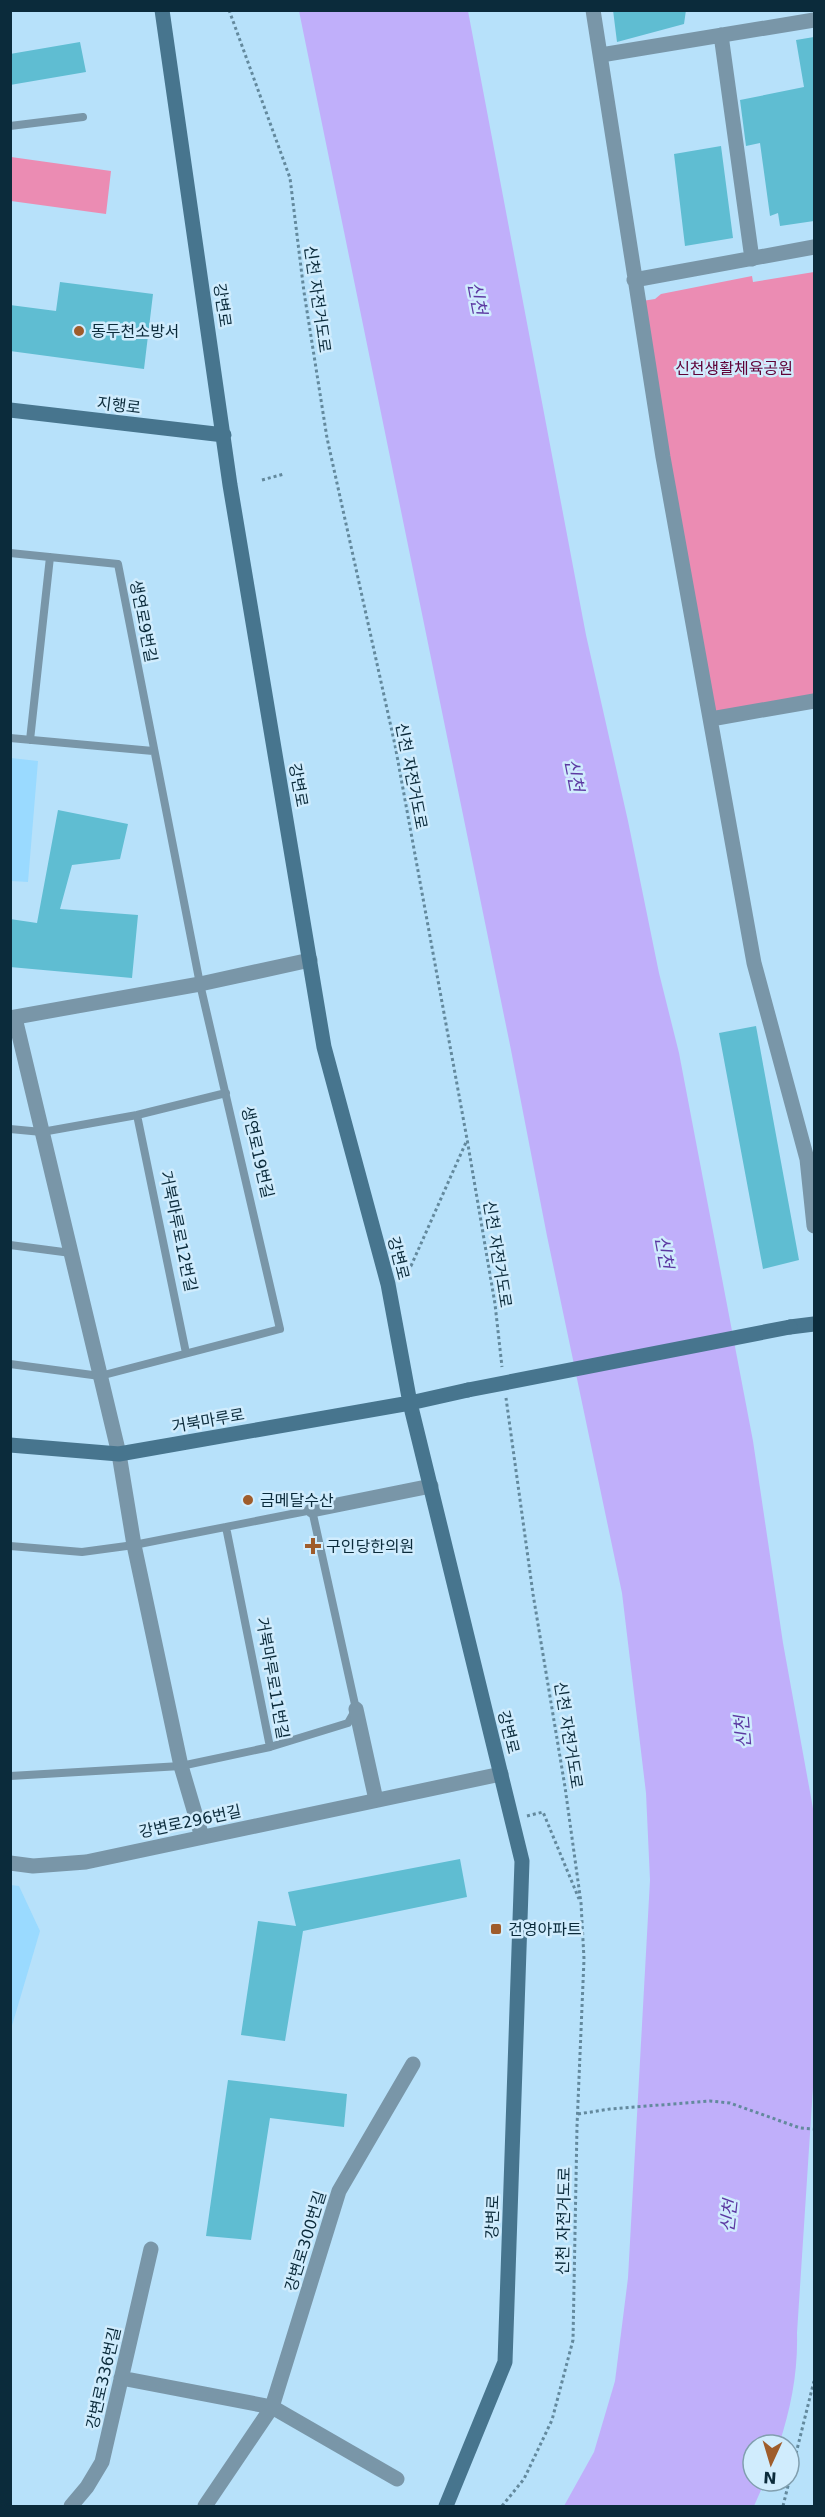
<svg xmlns="http://www.w3.org/2000/svg" width="825" height="2517" viewBox="0 0 825 2517" font-family="'DejaVu Sans','Noto Sans KR',sans-serif">
<style>
.built{fill:#9adaff}
.green{fill:#eb8cb3}
.water{fill:#c0affa}
.building{fill:#5fbdd2}
.lines{fill:none;stroke-linecap:round;stroke-linejoin:round}
.path{stroke:#63899d;stroke-width:3;stroke-dasharray:3 3;stroke-linecap:butt}
.lane{stroke:#7996a8;stroke-width:8}
.street{stroke:#7996a8;stroke-width:15}
.secondary{stroke:#47758e;stroke-width:15}
.secondary-bridge{stroke:#47758e;stroke-width:15}
.poi-dot{fill:#9f5c2b;stroke:#d0ecfd;stroke-width:2}
.labels{text-anchor:middle;stroke-width:5;stroke-linejoin:round;paint-order:stroke}
.street-label{font-size:16px;fill:#0b2b3b;stroke:#d0ecfd}
.poi-label{font-size:16px;fill:#0b2b3b;stroke:#d0ecfd;text-anchor:start}
.park-label{font-size:16px;fill:#5f0137;stroke:#d0ecfd}
.water-label{font-size:18px;font-style:italic;fill:#5c39a2;stroke:#d0ecfd}
</style>
<rect width="100%" height="100%" fill="#b7e1fa"/>
<path class="built" d="M11 758 38 761 28 882 11 881Z
M11 1885 19 1886 40 1931 11 2029Z"/>
<path class="green" d="M11 157 111 171 106 214 11 201Z
M814 272V696L713 714 642 301 655 299 661 294 752 276 753 282Z"/>
<path class="water" d="M299 11H468L586 635 628 821 659 973 679 1053 753 1441 783 1643 814 1814V2072L797 2333C798 2373 791 2407 779 2445H753V2481H765L754 2506H564L594 2452 615 2381 628 2278 650 1880 646 1793 622 1593 547 1236 511 1050Z"/>
<path class="building" d="M613 10H686L684 24 617 42Z
M814 37V221L780 226 778 213 770 216 760 143 746 146 740 100 804 87 796 40Z
M80 42 86 72 10 85V54Z
M721 146 733 238 685 246 674 154Z
M60 282 153 294 144 369 10 351V305L56 311Z
M58 810 128 824 120 859 72 865 60 909 138 915 132 978 10 967V919L37 923Z
M756 1026 799 1260 763 1269 719 1033Z
M460 1859 467 1897 303 1931 285 2041 241 2035 258 1921 296 1926 288 1892Z
M228 2080 347 2094 344 2127 270 2118 251 2240 206 2236Z"/>
<g class="lines">
<path class="path" d="M229 10 290 178 304 292 327 438 395 745 467 1139 495 1304 502 1367
M262 480 284 474
M401 1273 411 1266 467 1140
M527 1816 543 1812 579 1899
M578 2114 610 2109 710 2101 730 2103 800 2128 814 2129
M502 2506 524 2479 552 2420 573 2340 577 2126 584 1959 581 1903 565 1787 533 1594 506 1398
M783 2506 814 2381"/>
<path class="lane" d="M10 126 83 117
M10 553 118 564 200 984 280 1329 100 1376 10 1364
M10 738 153 751
M30 740 50 557
M137 1115 186 1353
M10 1129 42 1132 137 1115 226 1093
M10 1245 71 1253
M10 1546 82 1552 134 1545 312 1510 356 1709 348 1723 270 1747
M10 1776 181 1766 270 1747 226 1527"/>
<path class="street" d="M593 10 663 457 754 963 807 1159 814 1226
M721 35 752 259
M601 55 814 20
M634 280 814 247
M711 719 814 701
M10 1018 200 984 310 960
M15 1018 119 1454 134 1545 181 1766 202 1837
M312 1510 431 1486
M356 1709 376 1800
M10 1863 33 1866 86 1862 501 1774
M121 2378 272 2407 397 2479
M71 2506 87 2487 102 2462 151 2249
M205 2506 272 2407 339 2191 413 2064"/>
<path class="secondary" d="M162 10 230 485 324 1047 388 1284 410 1403 522 1861 505 2362 446 2506
M10 410 224 435
M790 1327 814 1324
M10 1445 119 1454 410 1403 468 1390"/>
<path class="secondary-bridge" d="M468 1390 790 1327"/>
</g>
<g class="poi-dot">
<circle cx="79" cy="331" r="6"/>
<circle cx="248" cy="1500" r="6"/>
<path d="M310 1537h6v6h6v6h-6v6h-6v-6h-6v-6h6z"/>
<rect x="490" y="1923" width="12" height="12" rx="3"/>
</g>
<g class="labels">
<g class="street-label">
<text transform="translate(318 299) rotate(82)" y="6">신천 자전거도로</text>
<text transform="translate(223 305) rotate(82)" y="6">강변로</text>
<text transform="translate(119 405) rotate(7)" y="6">지행로</text>
<text transform="translate(144 621) rotate(79)" y="6">생연로9번길</text>
<text transform="translate(412 776) rotate(79)" y="6">신천 자전거도로</text>
<text transform="translate(299 785) rotate(80)" y="6">강변로</text>
<text transform="translate(258 1152) rotate(77)" y="6">생연로19번길</text>
<text transform="translate(179 1231) rotate(78)" y="6">거북마루로12번길</text>
<text transform="translate(498 1254) rotate(81)" y="6">신천 자전거도로</text>
<text transform="translate(399 1258) rotate(76)" y="6">강변로</text>
<text transform="translate(208 1420) rotate(-10)" y="6">거북마루로</text>
<text transform="translate(273 1678) rotate(80)" y="6">거북마루로11번길</text>
<text transform="translate(509 1732) rotate(76)" y="6">강변로</text>
<text transform="translate(569 1735) rotate(81)" y="6">신천 자전거도로</text>
<text transform="translate(190 1821) rotate(-12)" y="6">강변로296번길</text>
<text transform="translate(492 2217) rotate(-88)" y="6">강변로</text>
<text transform="translate(563 2221) rotate(-89)" y="6">신천 자전거도로</text>
<text transform="translate(305 2241) rotate(-73)" y="6">강변로300번길</text>
<text transform="translate(103 2378) rotate(-77)" y="6">강변로336번길</text>
</g>
<g class="poi-label">
<text x="91" y="337">동두천소방서</text>
<text x="260" y="1506">금메달수산</text>
<text x="326" y="1552">구인당한의원</text>
<text x="508" y="1935">건영아파트</text>
</g>
<g class="park-label">
<text x="734" y="374">신천생활체육공원</text>
</g>
<g class="water-label">
<text transform="translate(477 298) rotate(79)" y="6">신천</text>
<text transform="translate(574 775) rotate(79)" y="6">신천</text>
<text transform="translate(664 1252) rotate(80)" y="6">신천</text>
<text transform="translate(743 1732) rotate(-95)" y="6">신천</text>
<text transform="translate(729 2216) rotate(-84)" y="6">신천</text>
</g>
</g>
<rect width="825" height="2517" fill="none" stroke="#0b2b3b" stroke-width="24"/>
<g transform="translate(771 2463) rotate(184)"><circle r="28" fill="#d0ecfd" stroke="#819faf" stroke-width="1.5"/>
<path d="M0-4.5L10 22L0 15L-10 22Z" fill="#9f5c2b"/>
<text y="-9" font-size="16" font-weight="bold" text-anchor="middle" fill="#0b2b3b">N</text>
</g>
</svg>
